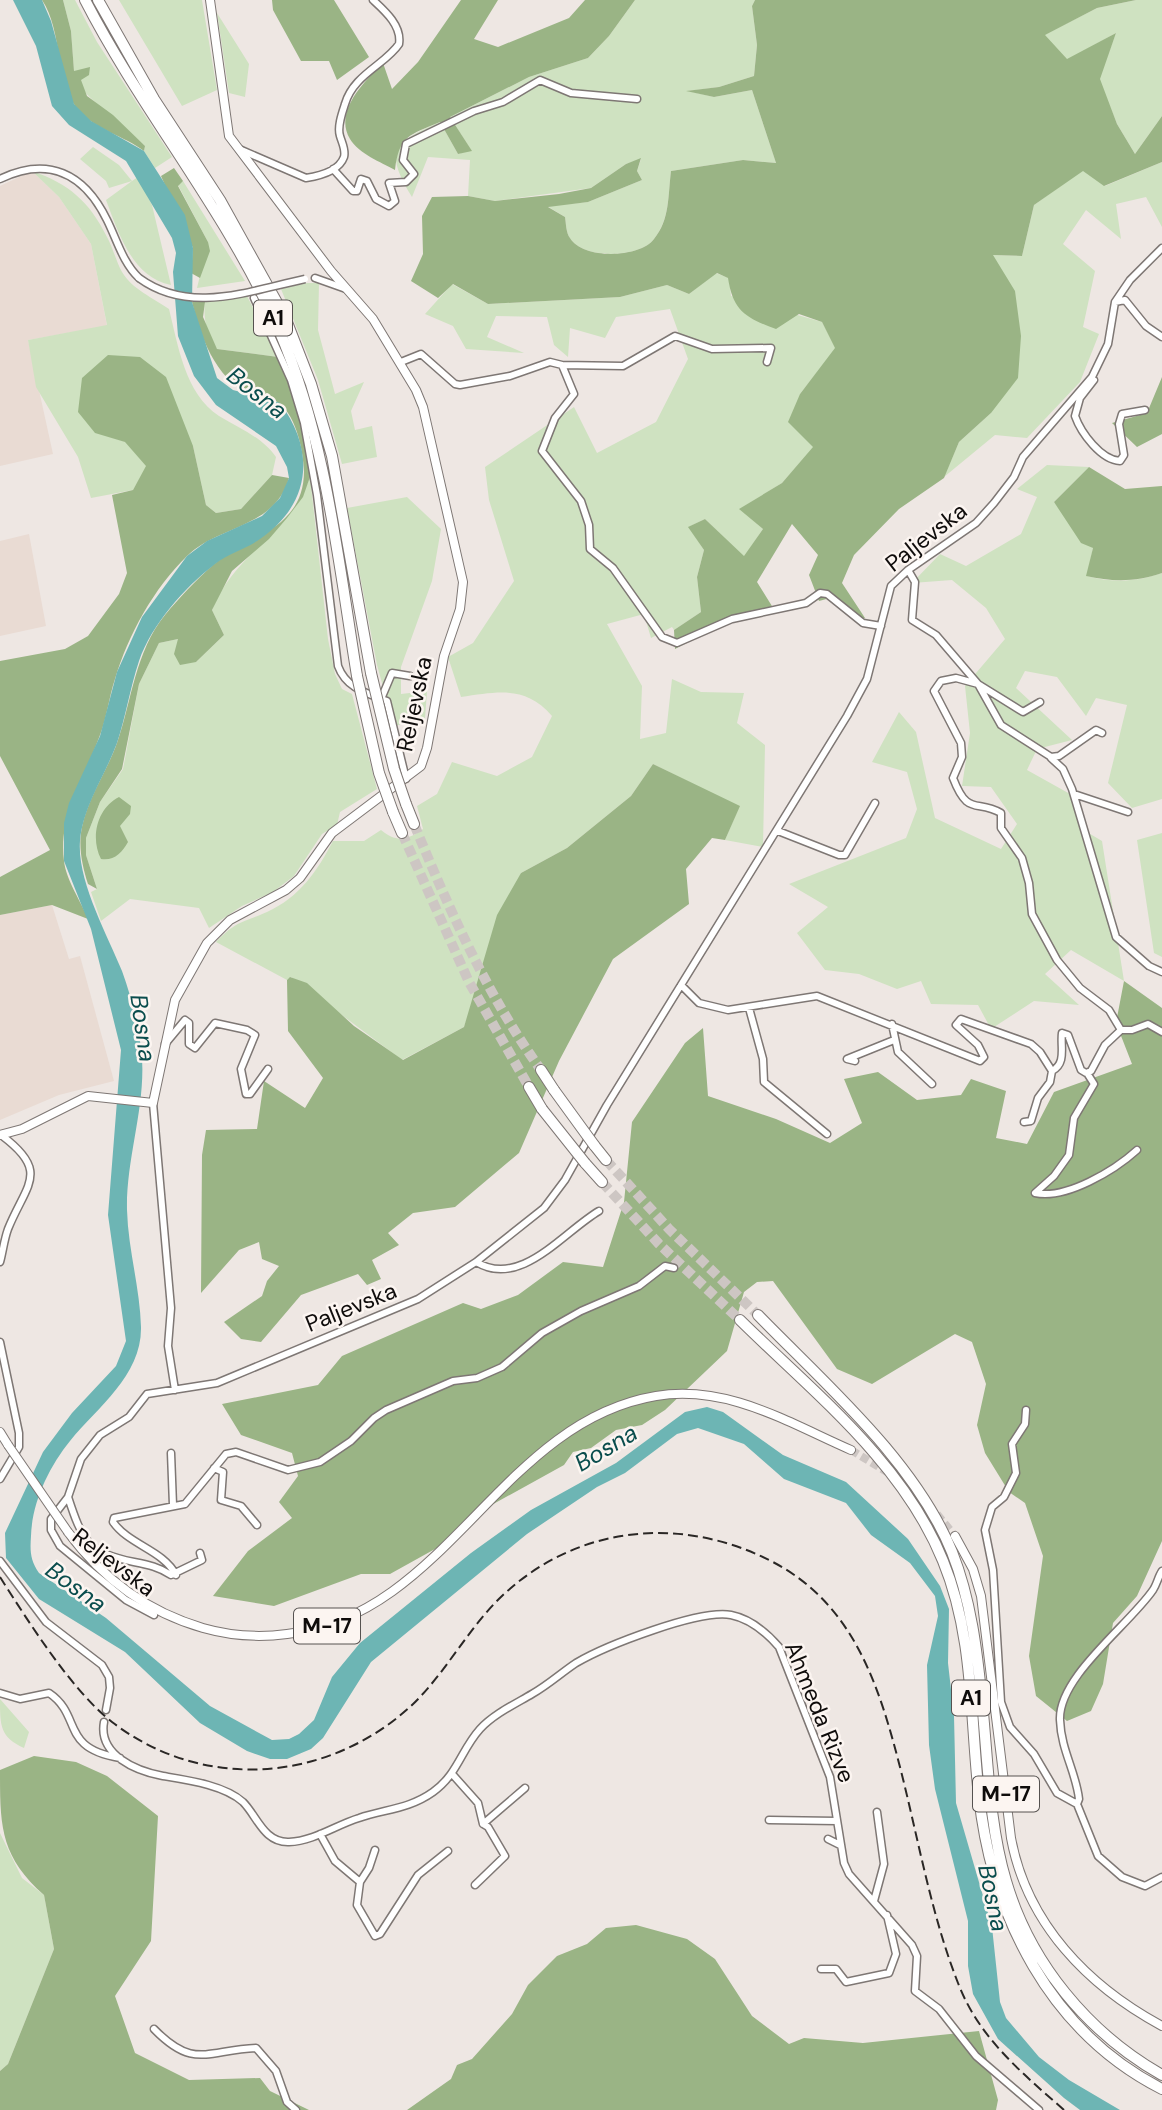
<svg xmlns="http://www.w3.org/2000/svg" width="1162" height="2110" viewBox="0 0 1162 2110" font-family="'DM Sans',sans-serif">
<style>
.built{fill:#e9dbd3}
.green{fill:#cfe2c1}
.forest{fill:#9ab485}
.water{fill:#6db5b4}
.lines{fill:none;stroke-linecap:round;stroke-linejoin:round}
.major-tunnel{stroke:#cdc6c3;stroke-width:8;stroke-dasharray:8 4;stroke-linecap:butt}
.highway-tunnel{stroke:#cdc6c3;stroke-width:10;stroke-dasharray:10 5;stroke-linecap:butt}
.minor-casing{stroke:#7e7774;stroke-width:9}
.major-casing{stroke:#7e7774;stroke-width:10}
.highway-casing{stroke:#7e7774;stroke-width:12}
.minor{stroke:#fff;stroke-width:6}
.major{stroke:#fff;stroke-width:8}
.highway{stroke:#fff;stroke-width:10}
.rail{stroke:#2a2725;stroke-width:2;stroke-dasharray:10 5;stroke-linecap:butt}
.minor-bridge-casing{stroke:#7e7774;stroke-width:9;stroke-linecap:butt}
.major-bridge-casing{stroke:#7e7774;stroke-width:10;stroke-linecap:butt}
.highway-bridge-casing{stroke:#7e7774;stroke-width:12;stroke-linecap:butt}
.minor-bridge{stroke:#fff;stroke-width:6}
.major-bridge{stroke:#fff;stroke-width:8}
.highway-bridge{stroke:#fff;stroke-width:10}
.labels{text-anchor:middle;stroke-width:5;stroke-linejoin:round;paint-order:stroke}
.shield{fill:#fcf5f1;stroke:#565250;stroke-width:2}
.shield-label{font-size:21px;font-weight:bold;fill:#0f0c0b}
.street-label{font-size:23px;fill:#0f0c0b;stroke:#fcf5f1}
.water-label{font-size:24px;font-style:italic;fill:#0a4d4d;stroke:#fcf5f1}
</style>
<rect width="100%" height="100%" fill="#eee7e3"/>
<path class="built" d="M32 171 59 197 91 244 107 326 28 340 53 454 0 466V186Z
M29 534 46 626 0 636V541Z
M52 905 69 959 80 956 114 1081 59 1095 0 1120V915Z"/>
<path class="green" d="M63 0H75L97 42 172 157 155 168 144 151 145 146C135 136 84 95 82 88 80 84 81 77 80 71L74 72 71 31Z
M119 0H202L217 90 182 106Z
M635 0H755L752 6 757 45 754 76 719 87 688 91 714 97 752 90 776 163 743 160 671 171C668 195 670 219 654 239 640 258 583 260 570 238 566 233 566 223 565 217L547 206 588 202 642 180 637 171 641 159 626 164 591 188 495 201 468 196 470 160 428 157 412 197C383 150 394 142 440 122L458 154 471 150 450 117 529 77 588 58 609 36Z
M1136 0H1162V116L1135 154 1117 124 1099 79 1116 33 1067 60 1044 35 1097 8Z
M217 13 249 64 245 97 229 93Z
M93 147 119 165 132 181 138 177 152 205 171 285C132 277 119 234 106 200L132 181 109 188 106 181 80 159Z
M1162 162V227L1146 197 1116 204 1121 239 1086 210 1063 244 1095 271 1083 327 1099 334 1080 382 1027 438 995 435 944 477 959 442 991 413 992 255 1022 256 1034 205 1083 170 1105 186Z
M32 171C69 184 89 201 107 237 113 248 116 261 122 272 132 289 153 298 169 309 178 345 185 394 219 416 240 429 262 437 276 457L272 475 241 509 216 513 206 505 193 446 95 432 126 442 147 466 133 490 91 498 78 457 36 387 28 340 107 325 91 244 59 197Z
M183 181 245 281 197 288 208 242 178 185Z
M716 273 729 278 731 296 822 322 836 348 800 394 814 447 782 483 740 509 763 529 744 557 705 519 689 527 704 550 697 577 701 612 674 630 672 627 651 638 644 614 607 624 642 686 640 739 666 733 672 679 701 692 744 693 737 723 765 745 763 847 725 840 739 807 653 764 631 796 567 848 521 873 464 1027 402 1060 291 977 287 980 216 942C236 921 242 923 267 912 300 897 317 871 333 841H364L381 830C396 843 408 840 423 829L417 806 437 794 452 762 497 776 532 757 552 716C525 685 498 692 461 697L448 657 473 643 514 581 489 500 485 467 574 407 597 453 656 422 688 359 670 309 616 317 605 338 570 328 568 357 554 345 547 317 496 316 487 337 524 353 466 349 453 326 425 314 452 284 488 304 620 297 667 285 689 294Z
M307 283H319L318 330 335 394 364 382 351 411 355 430 372 426 377 457 342 464 318 380 281 289Z
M247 296 278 357 217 349C207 334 203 320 205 302Z
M1047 465 1089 467 1054 502 1093 548 1087 576C1113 583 1136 582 1162 573V799L1132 808 1108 783 1127 705 1096 698 1086 716 1057 677 1025 671 1016 688 1072 740 1037 749 1027 770 1070 794 1080 828 1102 841 1124 981 1071 950 1045 974 1079 1005 1034 1001 991 1029 978 1005 931 1004 921 981 897 989 859 974 825 970 797 933 828 907 789 884 906 838 917 809 907 772 872 762 899 712 916 732 935 818 1001 849 1017 824 991 787 962 786 970 733 965 686 1005 639 986 608 952 580 912 583 940 554 966 566 1021 534 1037 497 1017 489Z
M310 477 328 639 335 674 342 689 352 694 377 789 340 812 337 825 322 834 294 876 273 892 242 906 209 928 199 908 130 899 101 921 91 892 97 889 86 855V838L100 802 123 769 139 684 159 643 178 639 196 662 224 635 212 610C235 552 288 536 310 477Z
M407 497 441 529 432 581 401 667V694L427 691 425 719 394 726 377 665 347 508Z
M1162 833V957L1154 953 1137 840Z
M0 1699 29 1732 24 1748C0 1737 0 1726 0 1699Z
M0 1833 22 1878 44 1895 54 1949 8 2064 0 2071Z"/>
<path class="forest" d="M42 0H63L71 31 74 71 90 67 89 75 81 80 87 96 113 115 145 146 144 151C124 136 97 130 80 112 55 85 63 31 42 0Z
M272 0H334L369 57 337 80 329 61H301L273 10Z
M461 0H498L474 39 498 47 569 18 585 0H635L609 36 588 58 529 77 450 117 472 151 458 154 440 122C410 135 399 135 395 170 381 162 359 154 350 139 333 111 366 80 383 63L392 89 418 62Z
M755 0H1136L1097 8 1045 35 1067 59 1116 33 1100 79 1117 124 1135 154 1162 116V162L1104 186 1083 171 1034 205 1022 256 993 255 1015 291 1021 336 1018 378 991 413 959 442 944 478 899 509 854 555 842 583 865 618H854L834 597 819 601 809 575 818 555 792 524 757 582 775 611 721 625 675 649 674 630 701 612 697 577 704 550 688 527 705 519 744 556 763 529 739 509 782 483 813 447 788 422 800 394 835 348 822 322 799 314 776 329C746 318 733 311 728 278L717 273 689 294 667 285 620 297 488 304 453 284 438 298 411 281 423 254 422 216 432 197 468 196 495 201 559 194 591 188 626 164 641 158 637 171 642 180 588 202 548 207 565 217C566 223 566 233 570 238 583 260 640 258 654 239 670 220 668 195 671 171L743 160 776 163 752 90 714 97 686 91 719 87 754 76 757 45 752 6Z
M174 168 183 181 178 186 208 242 210 251 200 278 191 273 193 248 161 176Z
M192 302H205L203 317 217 349 278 357 298 408 310 477 303 497 287 518 269 539 232 571 212 610 224 635 196 662 180 665 174 654 178 639 159 643 139 684 122 769 100 802 86 838V855L97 889 88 884C82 865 78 846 82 827 88 798 107 771 117 743 132 700 135 652 165 615 179 598 196 580 213 565 247 536 304 530 304 471 303 450 296 411 274 400 266 396 256 398 249 394 215 378 200 335 192 302Z
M108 355 140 357 166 377 193 446 206 505 216 513 241 509 272 475 289 478C275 528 219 525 187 556 154 588 128 635 115 679 109 697 107 717 100 735 85 777 58 814 64 861 66 880 81 901 88 919L52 905 0 915V877L50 850 0 756V661L65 649 88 636 119 594 127 573 112 495 133 490 146 466 125 442 95 433 78 412 82 378Z
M1162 377V434L1137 447 1112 423 1147 413Z
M1089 467 1125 489 1162 486V573C1136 582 1113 582 1086 576L1093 548 1081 543 1054 502Z
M653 764 740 806 725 840 712 838 686 869 689 904 613 959 559 1061 519 1153 455 1207 413 1213 388 1233 399 1245 372 1260 381 1279 367 1285 358 1274 301 1295 261 1342 241 1339 224 1322 262 1296 267 1281 279 1266 262 1259 259 1242 239 1250 201 1293 202 1155 206 1130 257 1129 264 1081 305 1108 323 1078 288 1031 287 980 290 977 307 983 354 1026 403 1060 464 1027 497 915 521 873 567 848 631 796Z
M119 797 131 806 130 814 120 826 128 842C122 853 114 861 101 859 90 838 97 808 119 797Z
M1124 981 1162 1008V1541L1137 1596 1113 1623 1103 1684 1091 1711 1067 1721 1036 1696 1029 1656 1043 1556 1025 1503 1009 1492 985 1453 977 1425 986 1384 972 1342 955 1334 872 1384 837 1369 773 1281 757 1282 744 1292 727 1351 665 1410 642 1425 616 1430 591 1448 573 1452 564 1465 477 1513 444 1544 390 1574H361L274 1606 213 1596 248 1551 292 1518 279 1502 298 1476 292 1453 241 1435 222 1404 318 1385 342 1356 463 1303 481 1309 518 1295 563 1262 603 1267 624 1202 632 1122 685 1043 703 1028 708 1096 776 1119 830 1143 862 1123 844 1079 878 1072 917 1100 961 1095 971 1079 1006 1091 996 1138 1027 1144 1054 1092 1132 1064 1116 1023Z
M34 1756 76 1762 107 1776 158 1816 151 1941 115 1996 135 2053 189 2080 260 2078 270 2091 309 2110H0V2071L8 2064 54 1949 44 1895C0 1856 0 1826 0 1770Z
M636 1925 687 1939 715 1959 752 2016 789 2044 804 2038 863 2043 979 2031 998 2100 996 2110H407L451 2079 457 2065 472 2059 512 2014 528 1985 557 1956 587 1944 606 1928Z"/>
<path class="water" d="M13 0H42L51 21 74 104 91 121 144 151 185 215 193 248 192 302 217 378 233 390 280 403C316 451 311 504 260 539 246 549 229 553 215 564 184 588 152 624 139 661 130 688 126 716 117 743 105 776 83 806 80 841 77 881 107 934 122 971 131 995 137 1022 141 1047 148 1102 126 1155 127 1210 128 1249 140 1288 141 1327 142 1375 98 1407 70 1441 49 1467 32 1502 31 1536 30 1551 30 1560 39 1573L106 1618 210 1706 272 1740 289 1739 299 1734 314 1720 332 1677 360 1643 471 1553 531 1510 616 1463 685 1412 707 1407 723 1412 783 1455 846 1482 908 1539 940 1586 949 1609 948 1663 954 1716 956 1803 992 1927 1000 2002 1006 2018 1039 2057 1069 2080 1120 2110H1080L1064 2098 998 2039 973 1994 968 1966V1921L935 1789 929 1745 927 1665 938 1616 935 1596 910 1563 871 1535 846 1503 784 1479 744 1444 698 1428 677 1434 625 1473 597 1487 527 1534 371 1662 323 1738 311 1749 287 1759H270L247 1751 200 1723 125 1652 39 1599 6 1558 5 1533 43 1452 72 1413 116 1366 126 1341 108 1215 121 1050 91 929 64 861V823L69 803 100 736 117 672 142 617 187 556 207 541 262 516 280 498 289 478 287 467 276 446 216 405 194 376 178 336 173 272 176 253 172 238 126 161 69 125 52 106 36 46Z"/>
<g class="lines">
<path class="major-tunnel" d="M851 1450 887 1472
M900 1482 923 1500
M937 1514 955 1536"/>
<path class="highway-tunnel" d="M414 824C449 909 487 995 541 1070
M402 833 469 982 529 1087
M606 1160 669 1229 758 1315
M602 1182 659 1244 740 1320"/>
<g class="minor-casing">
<path id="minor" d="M239 149 306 178C319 176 339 171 344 157 346 150 342 143 340 136 337 127 342 113 345 104 353 75 386 64 399 44 402 26 385 11 373 0
M333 169 353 191H357L361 179 367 181 376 199 389 206 395 201 389 183 406 182 414 174 403 160 406 144 474 111 503 102 540 80 571 93 637 99
M0 179C48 156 84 173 107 220 117 240 123 263 139 278
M315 278 346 289
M254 298 291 380 304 423 317 495 338 666C346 688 366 693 387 701L406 779
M1115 302 1125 300 1146 326 1162 337
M401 362 421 354 455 384 460 385 510 376 550 362 562 365 574 394 555 418 542 451 581 501 589 525 590 549 613 568 662 637 677 643 732 619 806 603 820 593 827 594 863 623 881 626
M562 365 623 366 675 336 712 349 771 348 767 362
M1094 380 1080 398 1075 416C1081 433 1101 460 1120 461L1124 455 1119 424 1122 414 1145 410
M908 570 915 582 912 620 936 635 978 684 1023 712 1040 702
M381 699 392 673 410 676
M1102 733 1096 730 1059 756 1051 757 1001 725 978 684 956 678 941 681 934 691 961 743 962 757 953 778C968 817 976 799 1001 813V828L1022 858 1029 883 1032 914 1057 960 1080 988 1109 1010 1121 1030
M1051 758 1063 769 1072 789 1116 937 1149 966 1162 972
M1074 794 1128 812
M778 831 839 855H845L875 803
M681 985 699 1003 728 1010 817 996 980 1061 984 1057 978 1045 956 1025 961 1019 1031 1044 1040 1052 1052 1071C1067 1063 1060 1046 1062 1033L1068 1035 1081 1070 1086 1073 1091 1071 1105 1045 1121 1030H1132L1148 1024 1162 1032
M749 1008 763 1059 764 1082 827 1134
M892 1024 898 1052 932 1084
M165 1044 185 1020 189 1023V1044L195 1048 215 1023 247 1030 255 1035 241 1069 246 1094H250L268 1069
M855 1061 847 1059 894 1040
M1087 1073 1094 1084 1074 1118 1069 1155 1054 1176 1035 1193C1066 1200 1115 1170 1137 1150
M153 1103 171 1308 168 1346 175 1390
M1024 1122 1031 1121 1038 1098 1050 1082 1052 1071
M0 1262C3 1251 4 1240 8 1229 26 1184 51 1172 1 1135
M476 1262C521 1289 563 1232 599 1211
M0 1342 19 1433V1447L0 1479
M1026 1410 1025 1424 1012 1444 1016 1473 1004 1497 992 1507 985 1530 993 1570 1001 1702 1010 1727 1034 1754 1057 1793 1077 1804 1079 1799C1076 1772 1061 1750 1060 1720 1058 1677 1129 1625 1153 1590 1157 1584 1158 1577 1162 1571
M171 1453 173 1505
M214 1468 223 1472 221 1500 241 1506 257 1525
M68 1497C82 1540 88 1553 134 1562 149 1565 159 1567 171 1575L202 1560 200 1553
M0 1561 46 1622 102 1665 109 1677 110 1688 106 1710
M176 1575C163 1550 129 1545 113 1522L114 1518 185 1504 226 1454 236 1452 288 1470 320 1462 351 1441 374 1418 386 1410 453 1381 477 1378 502 1367 542 1333 581 1311 639 1286 665 1266 674 1268
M154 1615 126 1600 60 1546 51 1530V1519L68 1497 81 1459 100 1435 129 1417 147 1394 217 1383 418 1299 476 1262 544 1208 565 1180 607 1105 847 716 867 679 891 586 908 570 976 523 994 503 1014 477 1023 457 1092 377 1108 344 1115 302 1130 280 1162 248
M0 1693 20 1699 49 1693C83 1716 59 1748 120 1758
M104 1722C98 1755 136 1771 163 1776 187 1780 224 1785 243 1802 257 1816 264 1843 289 1842 314 1841 336 1825 359 1818 386 1809 409 1809 433 1792 458 1774 461 1750 480 1729 494 1714 515 1704 532 1694 548 1685 561 1673 576 1663 605 1646 699 1609 731 1615 751 1619 766 1632 779 1647L830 1777 844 1863 849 1874 912 1945 917 1956 915 1991 939 2009 976 2056 1039 2110
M453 1775 478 1803 483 1824 525 1788
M1077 1804 1098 1856 1122 1877 1145 1886 1162 1877
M769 1820 837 1821
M320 1834 335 1861 360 1882 357 1905 375 1936 380 1934 418 1875 448 1851
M828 1839 840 1845
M360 1882 369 1868 375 1850
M475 1885 505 1856 488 1827 483 1824
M874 1901 884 1864 877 1812
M821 1969H836L846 1982 889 1973 896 1954 887 1915
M154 2029C194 2070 207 2050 256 2048L276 2071 287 2102 296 2110"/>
</g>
<g class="major-casing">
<path id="major" d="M0 1135 22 1129 88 1096 153 1103 175 1000 207 943 230 920 286 890 300 878 332 833 421 766 427 748 444 656 460 609 463 582 423 407 416 390 373 319 331 271 229 136 210 0
M0 1432 8 1445
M68 1532C102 1578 148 1612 203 1628 231 1636 257 1638 287 1634 447 1616 500 1422 656 1396 727 1384 789 1423 851 1450
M955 1536 973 1569 981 1596 1011 1838C1027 1924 1088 1986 1162 2026"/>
</g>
<g class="highway-casing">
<path id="highway" d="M85 0C143 113 228 213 279 330 326 439 338 559 357 676
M98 0 154 99 220 200 285 317 311 384 332 456 371 673
M406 804 414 824
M393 812 402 833
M541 1070 554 1090
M529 1087 542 1109
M594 1145 606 1160
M585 1163 602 1182
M758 1315C825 1384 915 1461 952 1552 971 1600 977 1651 982 1702 988 1761 989 1824 1006 1881 1030 1963 1088 2033 1162 2075
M740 1320C814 1393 903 1462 943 1561 974 1636 970 1717 979 1796 992 1916 1050 2032 1162 2089"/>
</g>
<use href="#minor" class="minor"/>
<use href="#major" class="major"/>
<use href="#highway" class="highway"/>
<path class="rail" d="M0 1577C28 1621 72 1691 112 1722 203 1792 327 1783 411 1706 446 1673 468 1628 503 1595 577 1526 679 1515 769 1560 855 1603 880 1688 902 1775 919 1843 932 1917 958 1983 979 2038 1021 2072 1064 2110"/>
<g class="minor-bridge-casing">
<path id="minor-bridge" d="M139 278C190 315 248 291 305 279"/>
</g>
<g class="major-bridge-casing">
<path id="major-bridge" d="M8 1445 68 1532"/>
</g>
<g class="highway-bridge-casing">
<path id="highway-bridge" d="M371 673 394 769 406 804
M357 676 379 773 393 812
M554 1090 594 1145
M542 1109 585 1163"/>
</g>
<use href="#minor-bridge" class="minor-bridge"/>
<use href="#major-bridge" class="major-bridge"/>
<use href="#highway-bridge" class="highway-bridge"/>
</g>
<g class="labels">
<g class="shield">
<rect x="254" y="300.5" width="38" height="35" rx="5"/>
<rect x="294" y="1608.5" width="66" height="35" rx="5"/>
<rect x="952" y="1680.5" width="38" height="35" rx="5"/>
<rect x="973" y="1776.5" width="66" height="35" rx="5"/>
</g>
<g class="shield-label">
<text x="273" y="325">A1</text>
<text x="327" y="1633">M-17</text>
<text x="971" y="1705">A1</text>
<text x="1006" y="1801">M-17</text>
</g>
<g class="street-label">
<text transform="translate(926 537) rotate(-38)" y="8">Paljevska</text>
<text transform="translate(414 704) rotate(-78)" y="8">Reljevska</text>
<text transform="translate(351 1307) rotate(-22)" y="8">Paljevska</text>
<text transform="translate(114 1562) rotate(37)" y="8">Reljevska</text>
<text transform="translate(820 1712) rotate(68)" y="8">Ahmeda Rizve</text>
</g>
<g class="water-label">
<text transform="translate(257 393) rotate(38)" y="8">Bosna</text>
<text transform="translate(143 1028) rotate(82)" y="8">Bosna</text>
<text transform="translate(606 1448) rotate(-31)" y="8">Bosna</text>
<text transform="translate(76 1587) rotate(36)" y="8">Bosna</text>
<text transform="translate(993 1898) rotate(78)" y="8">Bosna</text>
</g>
</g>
</svg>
